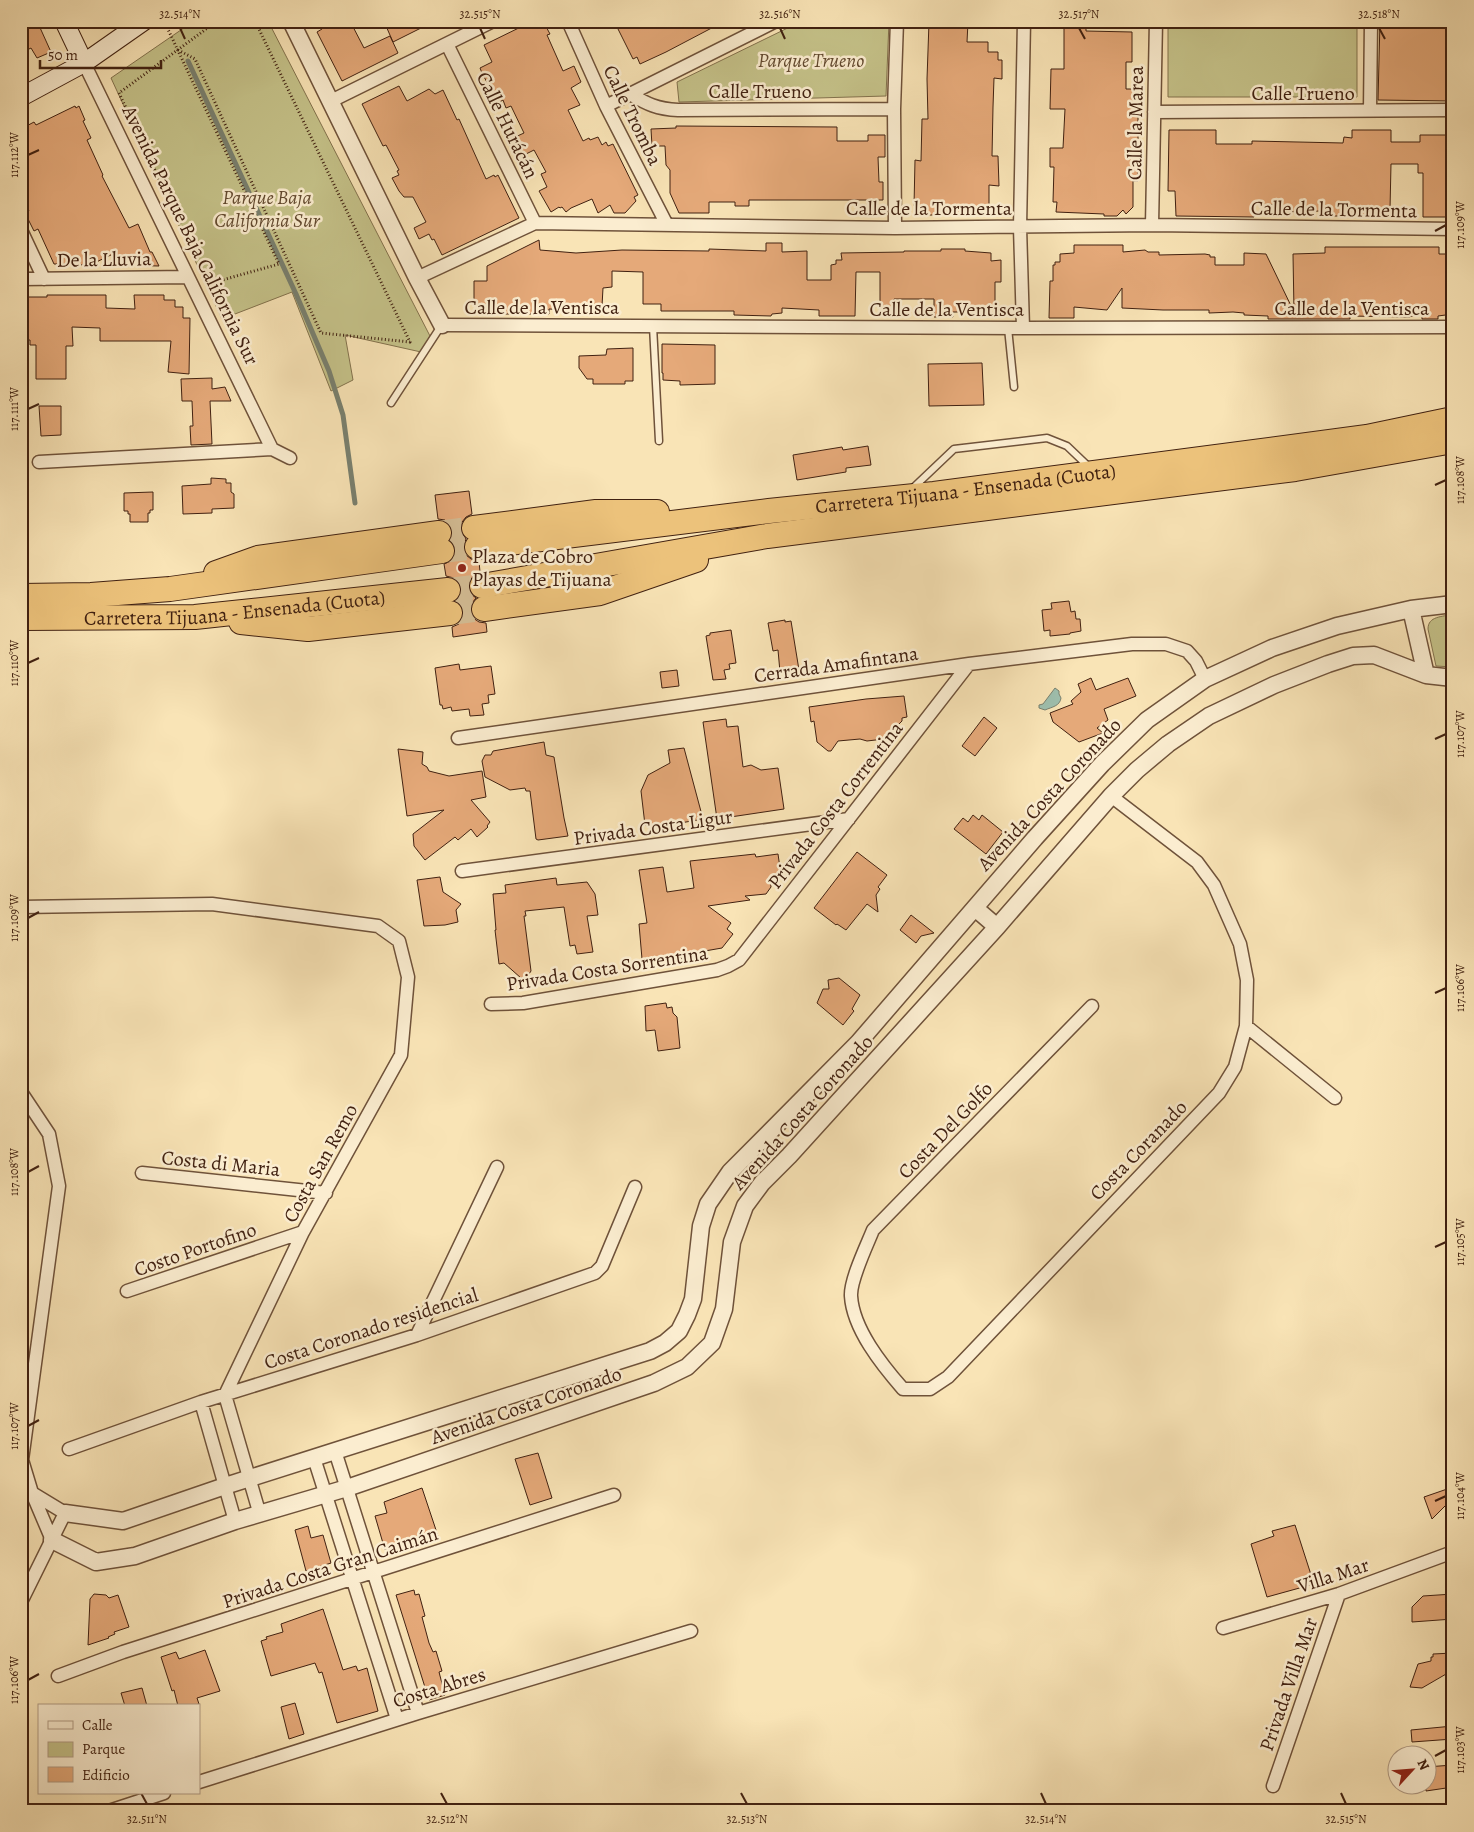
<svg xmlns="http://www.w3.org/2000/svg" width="1474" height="1832" viewBox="0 0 1474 1832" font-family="Alegreya,serif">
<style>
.green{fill:#c5c289;stroke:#83724d}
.water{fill:#9ebfae;stroke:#79806f}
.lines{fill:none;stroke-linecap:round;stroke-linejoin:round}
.stream{stroke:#79806f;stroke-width:5}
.building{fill:#e5a979;stroke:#412111}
.motorway-tunnel{stroke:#d4bd95;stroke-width:24;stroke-dasharray:24 12;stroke-linecap:butt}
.service-casing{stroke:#6f523a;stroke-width:9}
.minor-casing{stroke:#6f523a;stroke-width:15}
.tertiary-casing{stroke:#6f523a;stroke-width:19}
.secondary-casing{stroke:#412111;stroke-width:20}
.motorway-casing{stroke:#412111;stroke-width:26}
.path{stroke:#412111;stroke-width:3;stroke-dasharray:1 2.5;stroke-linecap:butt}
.service{stroke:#fbedd0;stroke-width:6}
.minor{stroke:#fbedd0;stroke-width:12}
.tertiary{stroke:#fbedd0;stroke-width:16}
.secondary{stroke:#fbedd0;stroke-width:18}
.motorway{stroke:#ecc27b;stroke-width:24}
.ticks{fill:none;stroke:#412111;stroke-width:2}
.poi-dot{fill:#8f2418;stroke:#fbedd0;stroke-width:2}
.labels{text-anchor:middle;stroke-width:5;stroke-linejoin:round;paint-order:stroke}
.park-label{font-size:20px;font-style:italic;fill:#62492f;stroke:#fbedd0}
.street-label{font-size:20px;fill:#412111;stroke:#fbedd0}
.poi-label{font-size:20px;fill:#412111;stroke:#fbedd0;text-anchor:start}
.neatline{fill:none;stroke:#412111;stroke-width:2}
.ticks-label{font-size:12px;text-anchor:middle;fill:#412111}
</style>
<rect width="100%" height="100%" fill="#f9e4b6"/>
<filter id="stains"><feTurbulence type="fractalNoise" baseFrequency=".004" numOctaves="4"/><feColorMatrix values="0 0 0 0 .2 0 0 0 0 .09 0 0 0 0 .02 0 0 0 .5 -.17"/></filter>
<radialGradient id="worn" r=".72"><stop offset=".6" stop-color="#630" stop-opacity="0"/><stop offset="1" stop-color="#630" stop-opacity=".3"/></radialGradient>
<path class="green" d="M194 21H268L430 336 421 352 345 335 353 380 331 391 292 292 222 319 111 78Z
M802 21H889L886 96 679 102 677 82Z
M1168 21H1357V97H1168Z
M1453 614V667L1436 666 1428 629C1428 616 1442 617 1453 614Z"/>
<path class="water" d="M1055 688 1059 691V694L1061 698C1060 706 1052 707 1045 710L1039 708V705L1043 704Z"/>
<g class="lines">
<path class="stream" d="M188 61 296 294 329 371 343 415 355 503"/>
</g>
<path class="building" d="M21 21H37L51 52 37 58 31 48 21 53Z
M318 21H350L364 48 390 36 398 53 342 81 317 32 322 29Z
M395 21H435L393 42 386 26Z
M533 21H543L550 34 547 35 563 71 574 66 581 82 571 88 580 105 568 110 583 141 589 138 590 140 598 137 602 145 606 142 608 146 613 144 638 195 634 197 636 201 625 213H614L610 205 598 213 592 199 571 208 566 212 562 207 560 208 559 207 551 212 539 191 547 187 541 174 546 172 534 150 522 156 513 138 524 133 511 106 506 108 503 100 498 103 482 73 480 68 492 62 484 45Z
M614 21H725L666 52 640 64 637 57 633 59Z
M1064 21H1086V31L1132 32V62H1126V89H1136V109H1138V181H1133V207L1126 214 1123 210 1117 216H1104V214L1056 212 1057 202H1053L1054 167H1050V148H1063L1065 109H1050L1051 69H1064Z
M1380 21H1453V101L1378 100Z
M929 22H968L967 42H988V52H998V60H1002V79L994 78 993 107 992 156H998L999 186 989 185V209L981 210V215H921L920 207 914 206 915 160 921 161 922 119H928L927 79Z
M399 86 407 101 429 89 435 94 443 90 457 120 459 119 486 179 494 175 495 177 498 175 519 218 442 255 434 239 432 240 429 234 419 239 414 228 426 222 413 197H404L399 191 392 178 399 175 397 171 399 170 386 145 383 146 362 104Z
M75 106 76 108 79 106 85 120 83 121 91 138 87 140 103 175 102 176 129 228 138 224 150 252H152L159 266 116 265 115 253 86 267 85 264 77 266 75 261 67 264H54L38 229 34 231 25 213 29 211 21 196V129L34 122 36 125Z
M676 126 837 127V141H868V135H885V157H878L879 182H883V200H749V206H735V202H709V213H679L670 193V170L666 165 665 146H652L651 129 676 128Z
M1169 130H1216V144H1252V141L1343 143 1344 137 1352 138V130H1391V142H1420V135H1449V143H1453V217H1423V173H1418V164H1391L1390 209 1371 208V216H1332V213H1321V211L1281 212V205L1254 204V217L1176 216 1175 191H1168Z
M539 240 540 250 576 253 622 250 709 251V249L766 251V243H782V252L807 251V280H831V265L836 264V260H842L841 253 904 252V251H941V249H965V251L991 253V261L1001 260V282H995V307H977V312H953V317H934V299H894V308L880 307V272H856L855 316H819V310L782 308V313L772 314 771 316 734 315V311H661V304H643V272L612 271V287L603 288 602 306 574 307V310L549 309V314H486L485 307H476L474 305V281H487V266Z
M1074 245H1123V252L1145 250 1148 252H1159V255L1205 254 1210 255V257H1215V265H1244V253L1266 254 1294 312 1293 254 1325 253V247H1439V254H1453V314L1438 316V319H1422V313L1409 317 1350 316V319H1268V316L1244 315V313L1233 312 1209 313V310H1163L1122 308V288L1107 310 1074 307V318H1049L1050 281H1053V265H1055V262H1060V254L1074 253Z
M47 295H106V308L135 309 134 295H164V300H175V307H183V318H190L189 374 168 372 171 341H100V328L72 327 73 346H66V379H36V345H30V340H28V338H21V304H28V297H47Z
M662 344 715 345V384L680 385V381L663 380V373H662Z
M633 348V381H625V384H593V379H587L579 368V356L606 355 607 349Z
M982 363 984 405 929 406 928 364Z
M212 378V389L225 387 231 401H210L212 444 191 445 190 426H193L192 401H182L181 379Z
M39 406H61V435L41 436Z
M868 446 871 465 846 468V472L797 480 793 455 842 447 843 450Z
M211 478 226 479V483H231V492L234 494V508L212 509V513L183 514 182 486 211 484Z
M469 491 472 514 466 517 462 522 460 530 466 539 463 548 466 555 471 559 479 561 480 572 474 575 469 582V589L471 594 476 598 472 603 470 610 473 618 479 622 486 623 487 632 453 637 452 627 459 624 463 618 464 611 461 605 456 601 461 595 462 588 459 582 454 578 446 576 444 564 451 561 454 557 456 550 450 540 453 532 450 525 445 520 438 519 435 495Z
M153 492V510H150V513H148V522H130V514H128V511H124V493Z
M1069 601 1071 612 1075 611 1076 619H1080L1081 631 1070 633V634L1050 636V630L1044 631 1042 610 1052 609 1051 603Z
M785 620V622L791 621 799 670 780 672 778 650 773 651 768 623Z
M731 630 736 663 729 664 730 669 724 670 726 679 713 680 706 636 710 635V633Z
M459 664 460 670 491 666 495 694 488 695 489 703 482 704 484 715 470 716 469 709 452 711 451 707 443 709 442 705H440L435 668Z
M677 670 679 686 662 688 660 672Z
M1091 678 1096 690 1128 678 1136 696 1104 709 1108 720 1097 728 1103 733 1079 742 1053 722 1050 713 1073 704 1071 701 1081 692 1078 684Z
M904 696 907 717 902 718V721L884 739 867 741 860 739 838 741 831 751H828L817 742 814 721 811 722 809 707 866 699Z
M984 717 997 728 975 756 962 746Z
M726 719 727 727 738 726 743 767 751 765 761 770 778 768 784 809 717 819 703 722Z
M544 742 546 755 554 757 564 818 568 836 538 840 536 839 530 791H526L525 788 510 790 485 777 482 761 485 755H491L493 751Z
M684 748 703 819 652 828 645 825 641 791 648 775 670 763 668 750Z
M398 749 423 752 422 764 427 767 429 771 449 776 482 771 486 797 471 800 490 822 487 826 488 827 477 837 471 829 458 840 455 837 425 860 414 846 413 834 444 810 407 816Z
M973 815 979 820 982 815 1003 832 986 854 954 829 963 818 968 822Z
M857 852 887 875 878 887 880 889 876 895 878 912 867 904 846 930 837 924 836 925 814 908Z
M755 854 756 857 778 854 781 875 770 877 771 887 766 894 745 896 750 900 708 906 731 923 727 929 733 934 722 948 699 952 700 958 682 960 681 957 661 960 652 961 651 958 642 959 639 924 647 923 639 870 663 867 667 892 694 888 690 861Z
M440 877 443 892 461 904 456 910 458 922 445 925 424 926 417 880Z
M556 878 557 885 587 882 595 894 598 915 587 916 593 952 577 954 575 945 570 946 564 907 525 911 526 916H524L531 971 527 977 521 978 504 963 499 964 495 930H496L493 894 506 893 505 885Z
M911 915 934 933 921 936 916 943 900 930Z
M839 978 860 995 852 1009 854 1011 843 1025 817 1003 823 989H829L828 980Z
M666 1003 667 1008 672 1007 673 1013 677 1017 680 1048 658 1051 655 1030 646 1031 645 1006Z
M538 1453 552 1498 530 1505 515 1459Z
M1453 1487V1498L1432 1519 1424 1497Z
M422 1488 438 1536 411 1544 410 1542 385 1550 375 1516 387 1513 384 1502Z
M1295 1525 1314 1584 1267 1597 1251 1544 1274 1536 1272 1531Z
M308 1526 311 1538 323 1535 331 1563 306 1571 295 1530Z
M414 1590 415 1595 419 1594 425 1616 422 1617 429 1643 433 1652 436 1651 442 1671 439 1672 445 1695 429 1700 396 1595Z
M94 1594 106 1595 109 1598 118 1595 129 1627 114 1632 115 1634 108 1637 109 1638 88 1645 90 1599Z
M1453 1594V1619L1412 1622V1607L1423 1596Z
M323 1609 343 1670 356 1666 358 1671 367 1668 378 1711 337 1723 322 1672 319 1673 315 1663 271 1676 261 1641 267 1639 266 1637 283 1632 281 1624Z
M205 1650 220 1691 197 1698 199 1704 192 1706H178L174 1690 172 1691 161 1657 176 1652 179 1659Z
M1453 1653V1670L1422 1688 1410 1687 1418 1664 1431 1661V1657H1433V1654Z
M142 1688 147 1706H125L121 1693Z
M295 1703 304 1734 289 1739 281 1707Z
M1453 1726V1739L1412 1742 1411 1730Z
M1453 1765V1787L1426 1791V1767Z"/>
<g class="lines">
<path class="motorway-tunnel" d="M439 533 474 528
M442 551 477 547
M448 590 482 586
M450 613 484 609"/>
<g class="service-casing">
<path id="service" d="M653 326 659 441
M1008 328 1014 387
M391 403 441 326
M913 488 954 449 1047 438 1067 446 1089 467"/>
</g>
<g class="minor-casing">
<path id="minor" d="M568 21 606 106 667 225
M447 44 535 223
M84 63 272 449 290 458
M630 94C647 104 657 109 678 110L894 109
M331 101 493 21
M606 106 776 21
M1370 111 1371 21
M1154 112 1453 110
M1152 225 1156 21
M895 228 894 109 897 21
M21 230 44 279
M417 278 535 223 895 228 1152 225 1453 229
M21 279 188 277
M442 325 1023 328 1453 327
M1023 328 1020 227 1024 21
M39 462 272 449
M458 738 969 664 1132 644H1166L1187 651 1196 661 1205 679
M462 871 849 819
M21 907 212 904 378 926 399 941 408 977 401 1055 303 1232 225 1395 260 1515
M491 1004 523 1003 717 970 728 966 739 960 969 664
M1092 1006 873 1230C867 1245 850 1280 851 1296 853 1329 882 1365 903 1389H930L948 1377 1219 1093 1235 1067 1246 1026 1247 980 1240 944 1214 885 1197 862 1111 796
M1246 1026 1335 1098
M21 1092 49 1134 59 1186 22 1460 32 1493 52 1540
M142 1173 326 1193
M127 1291 303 1232
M417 1335 497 1167
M201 1402 235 1521
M69 1449 201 1402 417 1335 595 1273 602 1266 635 1187
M335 1451 418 1713
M314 1458 397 1719
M21 1602 65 1513 32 1493
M1223 1628 1339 1594 1453 1552
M58 1676 123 1652 614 1495
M199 1782 418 1713 691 1631
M1273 1786 1339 1594
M109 1811 164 1793"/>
</g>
<g class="tertiary-casing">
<path id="tertiary" d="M291 21 417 278 442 325
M1411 609 1426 675
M975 908 997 927
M65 1513 123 1521 225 1486 650 1351 665 1343 679 1331 687 1315 693 1299 701 1226 708 1204 730 1172 858 1043 1035 838 1102 764 1147 720 1205 679 1272 648 1337 626 1411 609 1453 604
M52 1540 96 1562 135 1556 235 1521 347 1488 654 1383 687 1367 712 1343 724 1309 732 1242 745 1206 762 1183 789 1156 997 927 1111 796 1137 770 1168 744 1209 716 1274 685 1328 664 1353 656 1374 655 1426 675 1453 678"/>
</g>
<g class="secondary-casing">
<path id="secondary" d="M64 21 84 63
M21 97 84 63 144 21"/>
</g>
<g class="motorway-casing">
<g id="motorway">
<path d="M474 528 596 512H657"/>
<path id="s1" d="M477 547 769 511 934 494 1367 437 1453 419"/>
<path d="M216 573 258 558 439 533"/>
<path d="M482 586 767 536 1295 469 1453 441"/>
<path d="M21 596 91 595 170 589 442 551"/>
<path d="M484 609 600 593 696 560"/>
<path id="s2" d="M21 618 195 617 448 590"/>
<path d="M241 622 308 629 450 613"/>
</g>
</g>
<path class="path" d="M164 21 279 264 208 284 207 282
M178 50 195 59 321 333 410 342 255 21
M180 224 119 93 217 21"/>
<use href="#service" class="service"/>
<use href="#minor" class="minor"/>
<use href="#tertiary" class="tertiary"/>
<use href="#secondary" class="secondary"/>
<use href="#motorway" class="motorway"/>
</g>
<path class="ticks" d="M180 28 185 39M480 28 485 39M780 28 785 39M1079 28 1085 39M1379 28 1385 39M28 155 39 150M1435 231 1446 225M28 409 39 404M1435 485 1446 480M28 663 39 658M1435 739 1446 734M28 918 39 912M1435 993 1446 988M28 1172 39 1166M1435 1247 1446 1242M28 1426 39 1420M1435 1501 1446 1496M28 1680 39 1674M1435 1756 1446 1750M141 1793 147 1804M441 1793 447 1804M741 1793 747 1804M1041 1793 1046 1804M1341 1793 1346 1804"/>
<circle class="poi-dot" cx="462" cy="568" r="5"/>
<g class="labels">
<g class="park-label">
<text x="811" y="67">Parque Trueno</text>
<text x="267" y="204">Parque Baja<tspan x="267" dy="23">California Sur</tspan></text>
</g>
<g class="street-label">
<text x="760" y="98">Calle Trueno</text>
<text x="1303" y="100">Calle Trueno</text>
<text transform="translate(633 115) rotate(64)" y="7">Calle Tromba</text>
<text transform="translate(1135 123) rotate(-89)" y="7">Calle la Marea</text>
<text transform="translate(508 125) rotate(64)" y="7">Calle Hurácán</text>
<text x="929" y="215">Calle de la Tormenta</text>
<text transform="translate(1334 209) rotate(1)" y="7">Calle de la Tormenta</text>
<text transform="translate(191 235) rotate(64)" y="7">Avenida Parque Baja California Sur</text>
<text transform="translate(104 259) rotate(-1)" y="7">De la Lluvia</text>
<text x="542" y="314">Calle de la Ventisca</text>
<text x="1352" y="315">Calle de la Ventisca</text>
<text x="947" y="316">Calle de la Ventisca</text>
<text dy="7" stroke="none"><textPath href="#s1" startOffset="492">Carretera Tijuana - Ensenada (Cuota)</textPath></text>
<text dy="7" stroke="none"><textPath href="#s2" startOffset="214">Carretera Tijuana - Ensenada (Cuota)</textPath></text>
<text transform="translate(836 664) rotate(-8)" y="7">Cerrada Amafintana</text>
<text transform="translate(1049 794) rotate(-47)" y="7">Avenida Costa Coronado</text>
<text transform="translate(835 805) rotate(-52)" y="7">Privada Costa Correntina</text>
<text transform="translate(653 827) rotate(-8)" y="7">Privada Costa Ligur</text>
<text transform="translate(607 968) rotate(-9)" y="7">Privada Costa Sorrentina</text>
<text transform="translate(802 1112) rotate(-48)" y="7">Avenida Costa Coronado</text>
<text transform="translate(945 1130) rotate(-46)" y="7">Costa Del Golfo</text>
<text transform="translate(1138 1150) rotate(-46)" y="7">Costa Coranado</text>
<text transform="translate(221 1163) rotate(6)" y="7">Costa di Maria</text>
<text transform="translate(320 1163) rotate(-61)" y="7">Costa San Remo</text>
<text transform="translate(195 1249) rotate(-19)" y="7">Costo Portofino</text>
<text transform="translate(371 1328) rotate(-18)" y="7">Costa Coronado residencial</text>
<text transform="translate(526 1405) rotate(-19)" y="7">Avenida Costa Coronado</text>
<text transform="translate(330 1567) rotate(-18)" y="7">Privada Costa Gran Caimán</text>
<text transform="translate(1333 1575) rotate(-18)" y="7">Villa Mar</text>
<text transform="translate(1288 1684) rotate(-71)" y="7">Privada Villa Mar</text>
<text transform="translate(439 1687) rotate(-17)" y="7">Costa Abres</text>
</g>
<g class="poi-label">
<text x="472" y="563">Plaza de Cobro<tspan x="472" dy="23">Playas de Tijuana</tspan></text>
</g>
</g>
<rect width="1474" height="1832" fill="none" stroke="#f9e4b6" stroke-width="55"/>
<rect x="38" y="1704" width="162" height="90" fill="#fbedd0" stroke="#b19b84"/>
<rect x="48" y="1721" width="25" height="8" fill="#fbedd0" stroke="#b19b84"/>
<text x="82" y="1730" font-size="15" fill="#412111">Calle</text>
<rect x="48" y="1742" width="25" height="15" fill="#c5c289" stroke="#b19b84"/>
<text x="82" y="1754" font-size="15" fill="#412111">Parque</text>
<rect x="48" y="1767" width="25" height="15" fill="#e5a979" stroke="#b19b84"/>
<text x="82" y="1780" font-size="15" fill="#412111">Edificio</text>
<g transform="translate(1412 1770) rotate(64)"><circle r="24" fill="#fbedd0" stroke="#b19b84"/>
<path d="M0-4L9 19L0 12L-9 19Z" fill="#8f2418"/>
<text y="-8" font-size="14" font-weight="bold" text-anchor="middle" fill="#412111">N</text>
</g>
<path d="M40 60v8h121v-8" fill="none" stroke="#412111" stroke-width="2.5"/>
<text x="48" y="60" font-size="15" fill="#412111" stroke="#fbedd0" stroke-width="4" paint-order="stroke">50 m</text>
<rect x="28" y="28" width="1418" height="1776" class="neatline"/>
<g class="ticks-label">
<text x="180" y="18">32.514°N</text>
<text x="480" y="18">32.515°N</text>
<text x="780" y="18">32.516°N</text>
<text x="1079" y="18">32.517°N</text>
<text x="1379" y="18">32.518°N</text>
<text transform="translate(14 155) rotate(-90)" y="4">117.112°W</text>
<text transform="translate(1460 225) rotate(-90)" y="4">117.109°W</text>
<text transform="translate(14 409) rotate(-90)" y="4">117.111°W</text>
<text transform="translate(1460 480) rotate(-90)" y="4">117.108°W</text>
<text transform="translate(14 663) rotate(-90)" y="4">117.110°W</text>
<text transform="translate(1460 734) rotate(-90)" y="4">117.107°W</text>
<text transform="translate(14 918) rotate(-90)" y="4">117.109°W</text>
<text transform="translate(1460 988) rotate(-90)" y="4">117.106°W</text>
<text transform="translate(14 1172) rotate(-90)" y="4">117.108°W</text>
<text transform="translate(1460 1242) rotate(-90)" y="4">117.105°W</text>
<text transform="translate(14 1426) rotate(-90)" y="4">117.107°W</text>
<text transform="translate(1460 1496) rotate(-90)" y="4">117.104°W</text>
<text transform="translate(14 1680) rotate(-90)" y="4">117.106°W</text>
<text transform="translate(1460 1750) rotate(-90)" y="4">117.103°W</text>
<text x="147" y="1823">32.511°N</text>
<text x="447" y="1823">32.512°N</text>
<text x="747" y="1823">32.513°N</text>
<text x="1046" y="1823">32.514°N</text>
<text x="1346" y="1823">32.515°N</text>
</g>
<rect width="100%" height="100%" filter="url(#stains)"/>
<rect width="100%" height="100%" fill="url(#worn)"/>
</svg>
